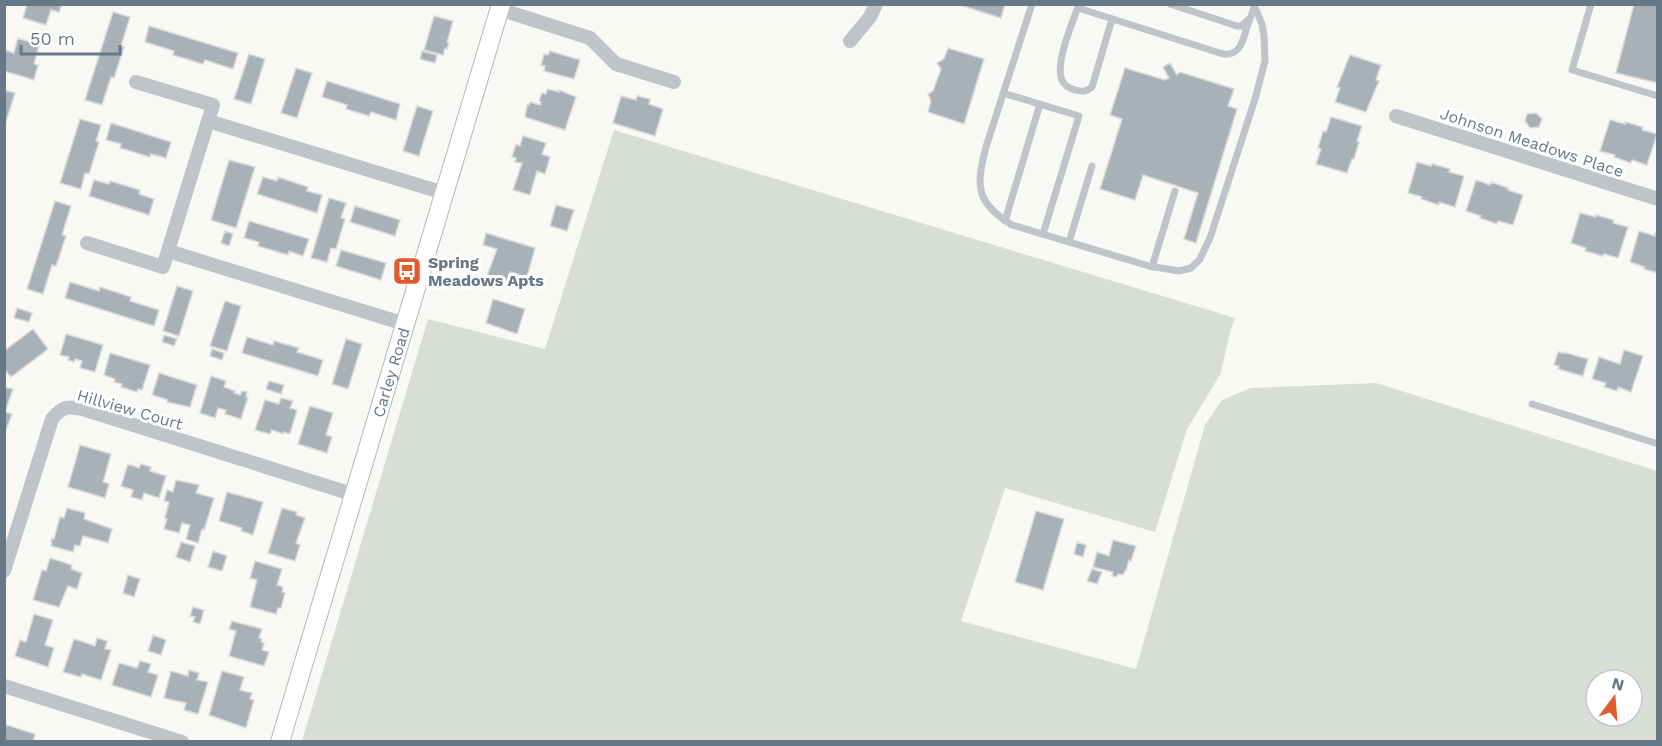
<svg xmlns="http://www.w3.org/2000/svg" width="1662" height="746" viewBox="0 0 1662 746" font-family="'Work Sans',sans-serif">
<style>
.grass{fill:#d8ddd5;fill-rule:evenodd}
.building{fill:#a8b1b7;stroke:#dadad8;stroke-width:1.5}
.lines{fill:none;stroke-linecap:round;stroke-linejoin:round}
.secondary-casing{stroke:#b4b9be;stroke-width:20}
.lane{stroke:#bfc4c8;stroke-width:7}
.street{stroke:#bfc4c8;stroke-width:14}
.secondary{stroke:#fff;stroke-width:18}
.labels{text-anchor:middle;stroke-width:6;stroke-linejoin:round;paint-order:stroke}
.street-label{font-size:16px;fill:#677886;stroke:#fff}
.poi-label{font-size:16px;font-weight:bold;fill:#677886;stroke:#fff;text-anchor:start}
</style>
<rect width="100%" height="100%" fill="#f8f8f5"/>
<path class="grass" d="M614 130 1235 318 1231 329 1220 375 1187 429 1155 532 1005 488 961 621 1136 669 1205 425 1222 400 1251 388 1376 383 1657 471V741H302L428 319 545 349ZM1596 680H1632V716H1596Z"/>
<path class="building" d="M27 4H62L59 12 51 10 46 25 23 18Z
M957 4H1005L1001 18Z
M1634 4H1658V83L1616 73Z
M113 12 130 17 121 46 124 47 114 78 111 77 102 105 85 100Z
M434 16 453 21 447 42 449 43 447 49 445 48 443 55 424 50Z
M149 26 238 53 233 69 205 60 203 64 173 55 174 51 145 42Z
M18 38 39 45 34 64 38 65 34 80 4 71V50L14 53Z
M948 48 984 59 964 124 928 112 931 101 928 94 933 91 941 69 937 63 944 59Z
M422 51 437 55 435 63 420 59Z
M550 51 580 60 574 79 544 71 545 66 541 65 544 54 548 55Z
M249 54 265 59 251 104 234 99Z
M1350 55 1381 65 1376 80 1379 81 1366 112 1335 102 1340 88 1337 87Z
M1170 63 1177 75 1180 72 1234 89 1228 106 1237 109 1196 243 1184 239 1198 193 1143 175 1135 200 1100 189 1122 119 1110 115 1125 68 1165 80 1169 78 1163 67Z
M296 68 312 73 297 118 281 113Z
M327 81 400 104 396 120 371 112 369 116 346 109 347 105 322 97Z
M547 89 559 92V90L576 97 565 130 525 117 527 105H529L530 102 540 105 541 102 539 101 542 93 546 94Z
M4 90 15 93 5 125H4Z
M621 96 636 100 637 96 650 99 649 104 663 109 655 136 613 123Z
M417 106 433 111 419 156 403 151Z
M1536 113 1542 119 1539 127 1530 128 1525 121 1527 114Z
M1331 117 1362 126 1357 141 1359 142 1354 159H1352L1347 173 1316 164 1321 149 1318 148 1323 131 1326 132Z
M80 119 101 125 96 141 99 142 89 174 85 173 81 189 60 183Z
M1610 120 1625 124V122L1643 127 1642 130 1657 134 1647 165 1632 160 1631 163 1614 157 1615 155 1600 151Z
M111 123 171 142 166 158 151 154 150 157 120 148 121 144 106 140Z
M523 136 546 143 542 154 550 157 545 174 537 171 530 195 513 190 522 163 515 162 516 158 512 157 516 144 520 146Z
M229 160 255 167 236 228 211 220Z
M1417 162 1431 166 1432 164 1450 169 1449 172 1464 176 1455 207 1439 202V205L1421 199 1422 197 1408 193Z
M263 177 277 181 278 177 308 187 307 191 322 195 317 213 257 194Z
M94 180 109 184 110 181 140 190 139 194 154 199 149 215 89 196Z
M1476 180 1490 185 1491 182 1508 188V190L1523 195 1513 225 1498 221 1497 224 1480 218 1481 216 1466 211Z
M329 198 346 203 341 218 345 219 336 249 331 248 327 262 311 258Z
M55 201 71 206 62 235 66 236 56 266 52 265 43 294 27 289Z
M556 205 574 210 567 231 550 226Z
M355 206 400 220 395 236 350 222Z
M1580 213 1596 217V215L1614 220 1613 223 1628 227 1618 258 1604 254 1603 256 1585 251 1586 248 1571 243Z
M249 221 309 239 303 256 289 251 288 255 258 246 259 242 244 238Z
M225 231 233 234 229 246 221 243Z
M1639 231 1655 236V233L1658 234V273L1644 269 1645 267 1630 262Z
M486 233 535 248 527 277 510 272 507 281 487 276 497 249 483 245Z
M341 250 386 263 381 280 336 266Z
M70 282 99 291 100 287 131 297 130 301 159 310 154 326 65 298Z
M177 286 193 291 179 336 163 331Z
M493 299 525 309 517 334 486 323Z
M225 301 241 306 227 351 210 346Z
M17 308 32 313 29 322 14 318Z
M33 329 48 349 11 377 4 369V351Z
M66 334 103 345 95 372 80 368 82 361 75 359 74 362 68 360 69 357 60 355Z
M164 335 177 339 174 346 162 342Z
M247 337 273 345 274 341 299 348 297 352 323 360 318 376 242 353Z
M346 339 362 344 348 389 332 384Z
M212 349 224 353 222 360 210 356Z
M1624 350 1643 356 1631 392 1618 387 1617 391 1604 387 1606 383 1592 379 1599 357 1620 364Z
M1558 352 1563 353V352L1588 359 1583 376 1558 369 1559 366 1554 365Z
M110 353 150 365 142 390 138 389 137 392 121 387 122 384 114 382 115 379 104 375Z
M159 373 197 385 190 407 167 402 168 400 152 395Z
M211 376 226 381 224 387 235 391 234 393 240 395 242 391 247 392 246 397H248L241 419 225 414 226 410 218 408 215 418 200 413Z
M269 381 284 385 281 394 266 389Z
M4 387 13 389 5 412 12 414 6 430H4Z
M281 398 293 401 290 408 297 410 290 434 283 432V434L272 430 270 434 255 430 265 400 279 404Z
M310 406 333 413 326 435 332 437 327 453 298 444Z
M80 445 111 454 103 482 109 484 105 498 68 487Z
M128 464 139 468 141 464 151 467 150 471 166 476 159 498 144 493 142 500 131 497 133 490 121 486Z
M176 480 199 485 196 493 214 498 204 530 202 529 198 543 186 539 190 525 182 523 179 533 164 529 167 519 165 518 169 502 164 501 167 490 173 492Z
M227 492 263 502 253 535 241 531 242 528 219 521Z
M67 508 85 513 84 519 112 529 108 543 83 536 80 546 75 545 73 552 51 546 52 543 51 542 52 538 54 539 60 517 64 518Z
M282 508 297 512 296 515 305 518 296 543 300 545 295 561 268 553Z
M1036 511 1064 519 1043 590 1015 582Z
M1113 540 1136 546 1131 561 1129 560 1126 571H1125L1123 575 1118 574 1117 577 1112 576 1113 572 1093 567 1097 552 1109 556Z
M181 542 195 546 190 562 176 557Z
M1077 542 1086 545 1083 557 1074 554Z
M213 551 227 556 222 571 208 567Z
M50 558 72 565 71 569 82 573 77 589 68 586 59 607 33 600 42 570 46 571Z
M255 561 282 569 277 585 283 587 282 592 285 593 281 608H278L276 614 250 607 257 580 250 578Z
M1092 569 1102 572 1097 584 1087 581Z
M128 575 140 579 134 597 123 593Z
M193 607 204 610 200 624 193 622 195 617 190 616Z
M34 614 53 620 45 645 54 648 48 667 15 656 20 640 26 642Z
M232 621 262 629 259 638 262 639 261 642 264 643 262 650 269 652 264 666 229 656 236 631 229 629Z
M153 635 166 640 161 655 148 651Z
M97 638 107 641 105 649 111 650 101 680 82 674 81 677 63 672 74 639 95 646Z
M140 661 151 664 148 672 158 675 151 697 112 685 119 663 137 668Z
M189 670 199 673 197 680 208 682 198 714 184 710 186 703 164 698 171 671 188 676Z
M222 671 244 677 240 690 252 693 250 699 254 700 246 728 209 715Z
M4 725 6 726 7 725 35 734 33 742H4Z"/>
<g class="lines">
<g class="secondary-casing">
<g id="secondary">
<path id="s1" d="M280 742 501 4"/>
</g>
</g>
<path class="lane" d="M1032 4 986 147C976 186 975 202 1012 225L1149 266 1179 271 1191 268 1200 259 1210 238 1255 99 1265 61 1264 36 1262 24 1254 5
M1079 4C1073 22 1053 66 1063 82 1066 87 1070 88 1075 90 1082 92 1086 92 1092 87L1112 19
M1170 4 1237 26H1241L1248 20
M1591 4 1572 70 1658 96
M1078 8 1223 54C1242 56 1243 38 1248 24 1250 18 1253 13 1254 6
M1003 93 1079 116 1043 234
M1005 221 1040 104
M1069 242 1092 166
M1152 267 1175 191
M1532 404 1658 444"/>
<path class="street" d="M499 9 590 38 616 64 674 82
M850 41 870 17 876 4
M1396 116 1658 199
M208 121 444 193
M87 243 163 267 213 105 136 82
M168 251 405 324
M4 571 52 419C63 405 70 406 86 410L355 495
M4 686 182 742"/>
<use href="#secondary" class="secondary"/>
</g>
<defs>
<g id="bus-square" transform="scale(1.5)"><rect x="-9" y="-9" width="18" height="18" rx="4" fill="#e25b2c" stroke="#fff"/><path d="M-5-6H5V4H4V6H2V4H-2V6H-4V4H-5ZM-3.5-4V0h7V-4ZM-3.5 1.2v1.5H-2V1.2ZM2 1.2v1.5H3.5V1.2Z" fill="#fff"/></g>
</defs>
<g fill-rule="evenodd">
<use href="#bus-square" x="407" y="271"/>
</g>
<g class="labels">
<g class="street-label">
<text transform="translate(1532 142) rotate(18)" y="6">Johnson Meadows Place</text>
<text dy="6" stroke="none"><textPath href="#s1" startOffset="386">Carley Road</textPath></text>
<text transform="translate(130 409) rotate(16)" y="6">Hillview Court</text>
</g>
<g class="poi-label">
<text x="428" y="268">Spring<tspan x="428" dy="18">Meadows Apts</tspan></text>
</g>
</g>
<rect width="1662" height="746" fill="none" stroke="#677886" stroke-width="12"/>
<g transform="translate(1614 698) rotate(16)"><circle r="28" fill="#ffffff" stroke="#c2c9cf" stroke-width="1.5"/>
<path d="M0-4.5L10 22L0 15L-10 22Z" fill="#e25b2c"/>
<text y="-9" font-size="16" font-weight="bold" text-anchor="middle" fill="#677886">N</text>
</g>
<path d="M21 45v9h99v-9" fill="none" stroke="#677886" stroke-width="3"/>
<text x="30" y="45" font-size="18" fill="#677886" stroke="#ffffff" stroke-width="4.5" paint-order="stroke">50 m</text>
</svg>
